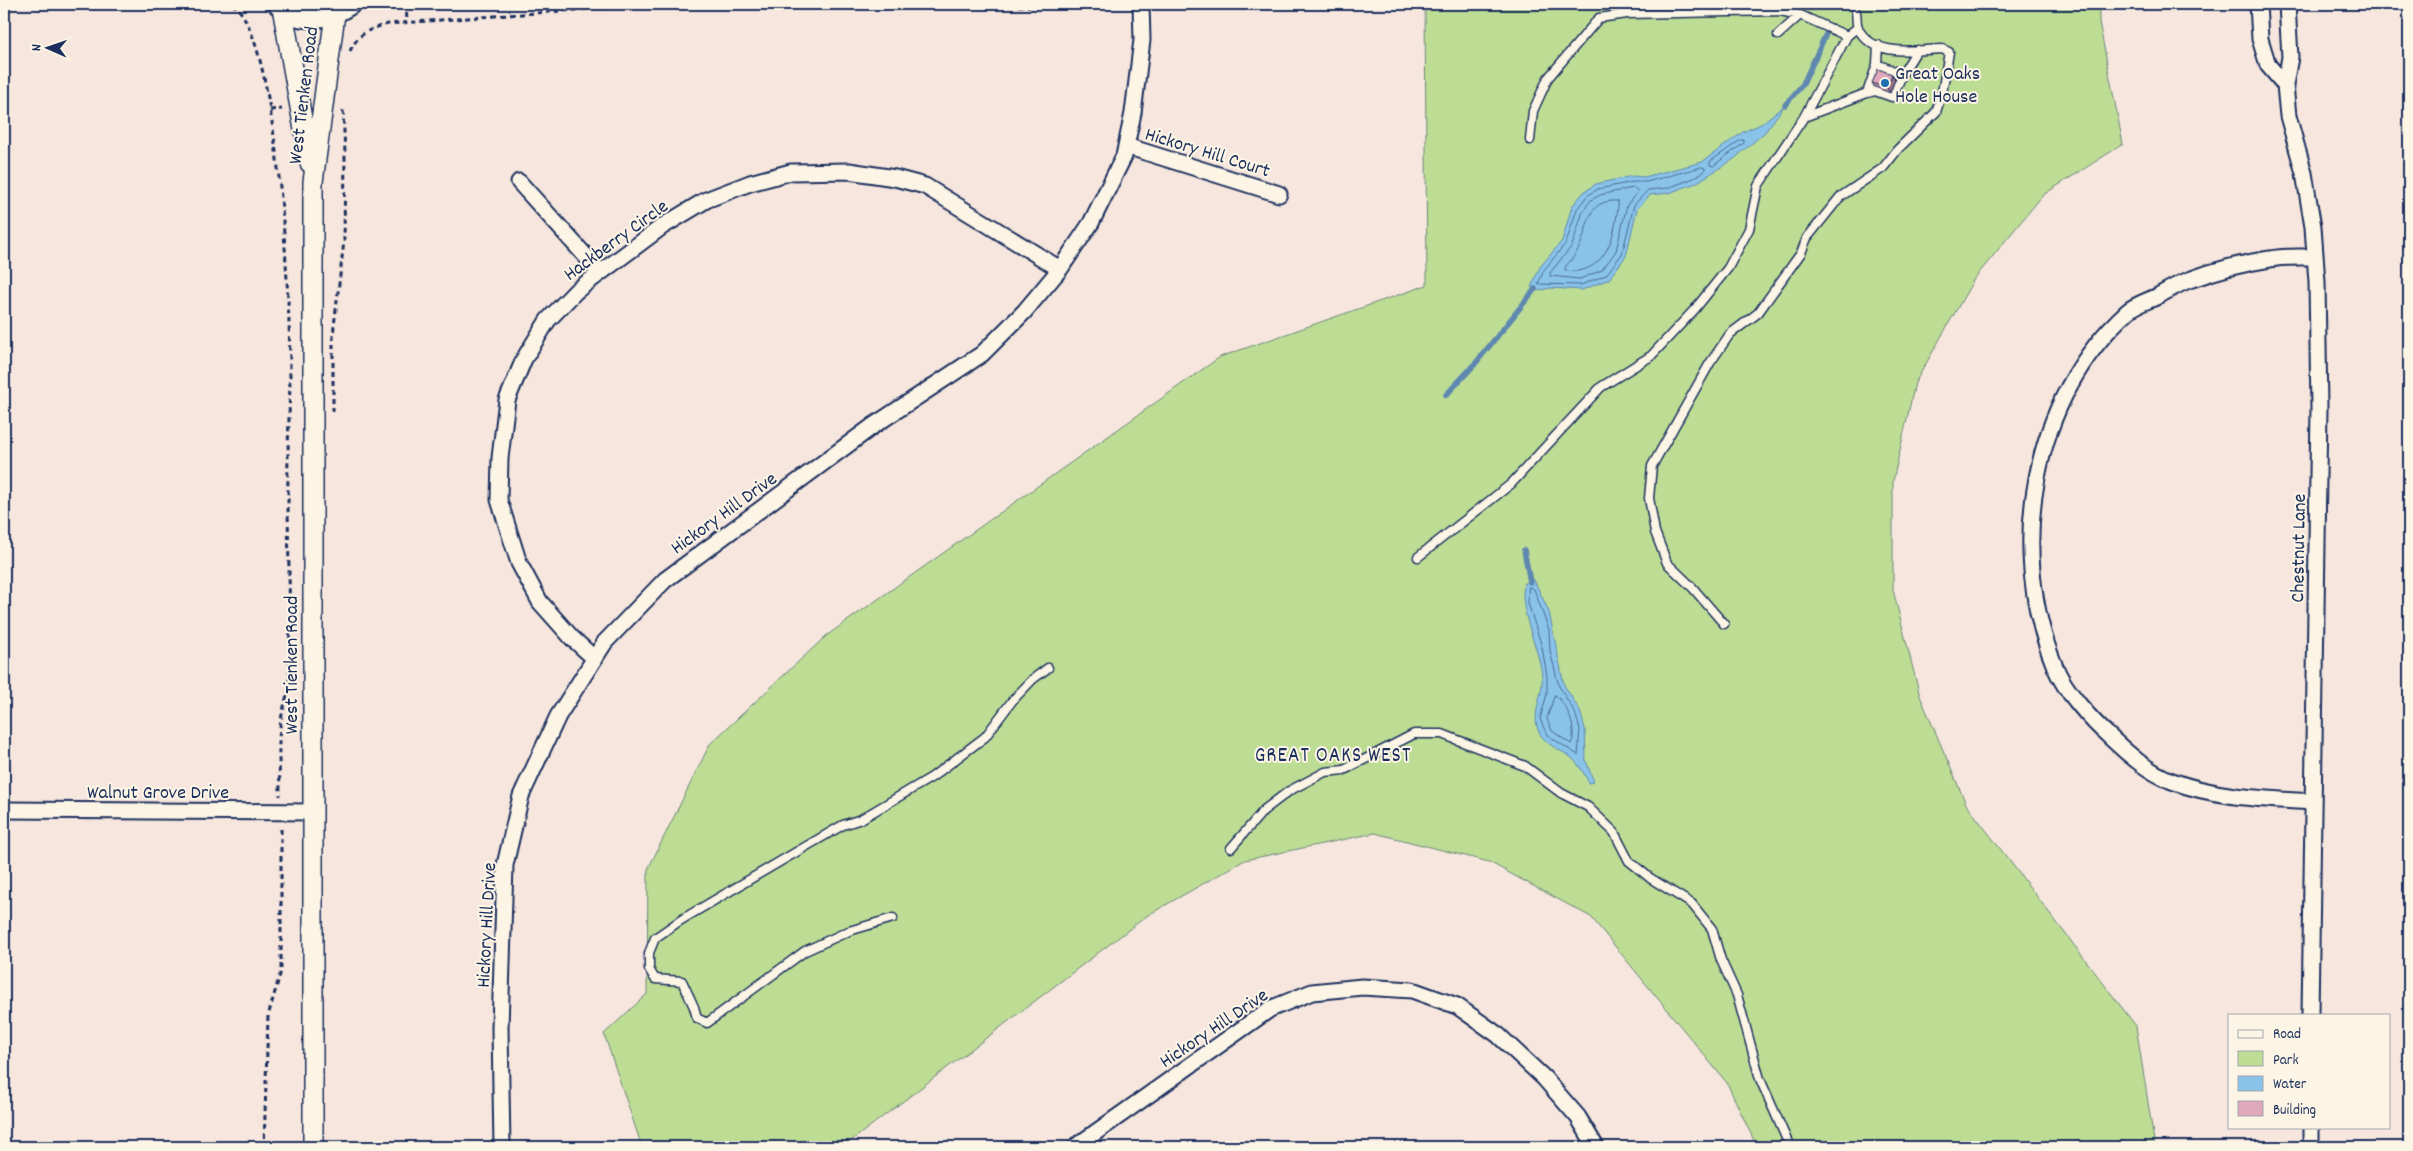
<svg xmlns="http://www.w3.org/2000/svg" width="2413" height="1151" viewBox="0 0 2413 1151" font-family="Dekko,sans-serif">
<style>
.green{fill:#bddd95;stroke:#6c867a}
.water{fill:#8ac3e9;stroke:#5e88b1}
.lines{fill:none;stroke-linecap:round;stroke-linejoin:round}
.shore{stroke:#476a96;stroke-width:1}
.stream{stroke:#5e88b1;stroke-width:5.5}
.service-casing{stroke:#1b2f5e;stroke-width:11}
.minor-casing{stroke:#1b2f5e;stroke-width:19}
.tertiary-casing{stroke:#1b2f5e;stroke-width:22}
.secondary-casing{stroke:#1b2f5e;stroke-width:25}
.path{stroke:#1b2f5e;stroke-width:3;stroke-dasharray:5 4;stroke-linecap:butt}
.service{stroke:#fcf5e5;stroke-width:8}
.minor{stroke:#fcf5e5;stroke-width:15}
.tertiary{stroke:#fcf5e5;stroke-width:19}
.secondary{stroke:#fcf5e5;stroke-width:21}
.wall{fill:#c190a1;stroke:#1b2f5e}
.shaded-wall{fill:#9d7683;stroke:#1b2f5e}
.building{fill:#e0a8bb;stroke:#1b2f5e}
.poi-dot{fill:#1f6fb2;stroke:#fcf5e5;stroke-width:2}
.labels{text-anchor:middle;stroke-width:4;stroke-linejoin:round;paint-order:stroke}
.poi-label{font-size:20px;fill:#1b2f5e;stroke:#fcf5e5;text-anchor:start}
.street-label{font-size:20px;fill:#1b2f5e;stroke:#fcf5e5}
.neighbourhood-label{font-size:21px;letter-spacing:1px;fill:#1b2f5e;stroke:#fcf5e5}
</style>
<rect width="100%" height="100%" fill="#f6e6dd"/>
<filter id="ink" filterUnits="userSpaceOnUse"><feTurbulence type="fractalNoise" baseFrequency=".02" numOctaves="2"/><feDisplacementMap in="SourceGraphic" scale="10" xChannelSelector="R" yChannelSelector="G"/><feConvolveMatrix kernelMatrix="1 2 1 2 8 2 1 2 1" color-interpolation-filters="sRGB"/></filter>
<g filter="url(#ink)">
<path class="green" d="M1425 4H2099V22L2123 144 2043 195 1974 279 1915 383 1893 481V590L1920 696 1966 804 2136 1026 2155 1147H1757L1727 1083 1591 917 1489 862 1375 833 1245 860 1148 915 843 1147H642L604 1034 647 994 648 869 710 744 826 636 1220 357 1427 285Z"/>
<path class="water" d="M1785 105 1765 132 1734 159 1696 183 1669 193 1650 195 1637 209 1626 256 1609 279 1582 290 1550 288 1538 291 1531 287 1540 267 1562 241 1572 206 1584 192 1596 184 1632 176 1644 177 1702 162 1743 132 1761 124Z
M1534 580 1549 612 1564 685 1580 711 1585 729 1586 761 1594 782 1589 783C1585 775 1580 766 1574 760 1566 752 1551 748 1543 738 1527 720 1544 697 1542 676 1540 649 1516 606 1525 583Z"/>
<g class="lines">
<path class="shore" d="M1741 140H1744V143L1713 166 1710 165V162Z
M1702 167 1705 168V171L1694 178 1668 188 1648 190 1634 205 1622 254 1606 275 1581 285 1538 284 1544 270 1566 243 1577 209 1587 196 1598 189 1633 182H1646Z
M1634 188 1638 191 1627 205 1616 251 1602 270 1580 279 1550 276V273L1572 246 1583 211 1591 200 1600 195Z
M1618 201C1619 206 1617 213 1616 220 1612 248 1598 275 1566 271L1565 267C1570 261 1576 255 1579 248 1590 226 1585 199 1618 201Z
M1529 587 1534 589 1549 630 1550 651 1559 686 1575 713 1580 729 1578 755 1547 735 1540 719 1547 694V676L1542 647 1528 603Z
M1555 695C1567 704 1578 730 1571 744L1552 731 1547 719Z"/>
<path class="stream" d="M1785 105 1803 84 1826 34
M1446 395 1475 364 1535 289
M1524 550 1530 582"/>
<g class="service-casing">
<path id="service" d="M1778 35 1800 15
M1877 64 1902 74
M1867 93 1875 91 1892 97 1904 71 1917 50
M1804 117 1867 93 1877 64 1878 45
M1530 140 1533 111 1548 78 1599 18 1627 14 1780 11 1800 15 1847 36 1858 27
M1418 557 1511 484 1601 387 1651 356 1695 309 1728 268 1749 229 1758 186 1804 117 1847 36
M1724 624 1692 587 1667 563 1655 532 1649 498 1652 466 1710 363 1730 334 1758 313 1801 253 1807 238 1840 197 1883 168 1898 149 1936 112 1942 93 1949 52 1942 49C1916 50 1872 58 1858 28 1856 23 1857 16 1856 12
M1231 848 1264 810 1289 791 1325 772 1344 770 1414 734H1442L1525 766 1561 793 1588 807 1614 832 1629 861 1650 878 1692 904 1712 929 1721 960 1737 995 1760 1079 1790 1147
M893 918 849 931 805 951 707 1023 697 1018 694 1007 682 981 655 979 649 969V953L655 938 681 920 786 858 843 825 861 819 932 777 985 737 1012 701 1033 679 1048 668"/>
</g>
<g class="minor-casing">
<path id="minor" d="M2258 4 2260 39 2268 65 2285 85 2290 57 2287 4
M2285 85 2288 116 2304 173 2313 227 2317 282 2319 408 2310 1015
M1126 146 1279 194
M519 182 600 272
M594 658 572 638 540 602 519 563 499 500 500 458 507 400 524 359 548 320 576 291 663 226 706 200 750 183 791 172 849 171 895 178 925 186 1060 269
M2313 802C2266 799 2217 798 2172 781 2148 772 2128 754 2110 737 2091 720 2065 691 2055 667 2006 549 2032 397 2128 311 2135 305 2147 301 2156 297 2167 291 2179 283 2192 279 2216 270 2245 263 2270 259 2284 256 2300 257 2315 257
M4 810 313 812
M2311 1127V1147
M502 1147 500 1028 505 865 521 796 558 716 605 642 665 580 873 426 982 354 1024 312 1060 269 1091 223 1124 156 1133 113 1142 40 1141 4
M1075 1147 1270 1009 1312 992 1362 987 1412 990 1457 1006 1498 1035 1544 1078 1578 1117 1596 1147"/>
</g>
<g class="tertiary-casing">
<path id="tertiary" d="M282 7 310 163
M313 1147V182L335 14"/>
</g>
<g class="secondary-casing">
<path id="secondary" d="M279 4C298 24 329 18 349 4"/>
</g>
<path class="path" d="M232 4C279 31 290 309 290 369 290 409 287 450 288 490 288 553 291 617 289 680 289 693 283 707 281 720 277 744 280 772 280 796
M406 4 407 21
M964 4 1028 6 1078 4
M350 51C358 33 370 29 388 24L655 4
M270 110 282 109
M333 412V335L344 241 345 154 343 109
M264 1147 268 1016 281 971V828"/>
<use href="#service" class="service"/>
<use href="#minor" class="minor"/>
<use href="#tertiary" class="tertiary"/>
<use href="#secondary" class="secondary"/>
</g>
<path class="wall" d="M1892 74 1895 79 1890 93 1875 87 1872 83Z"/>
<path class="shaded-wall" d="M1892 74 1895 79 1890 93 1887 88Z"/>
<path class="building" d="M1878 69 1892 74 1887 88 1872 83Z"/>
</g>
<circle class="poi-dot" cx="1885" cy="83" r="5"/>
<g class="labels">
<g class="poi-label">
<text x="1895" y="79">Great Oaks<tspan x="1895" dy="23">Hole House</tspan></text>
</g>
<g class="street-label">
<text transform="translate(302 95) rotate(-83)" y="7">West Tienken Road</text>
<text transform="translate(1208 151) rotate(17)" y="7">Hickory Hill Court</text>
<text transform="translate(615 239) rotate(-36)" y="7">Hackberry Circle</text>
<text transform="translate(723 512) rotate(-36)" y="7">Hickory Hill Drive</text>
<text transform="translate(2297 548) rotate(-89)" y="7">Chestnut Lane</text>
<text transform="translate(290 665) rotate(-90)" y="7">West Tienken Road</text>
<text x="158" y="798">Walnut Grove Drive</text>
<text transform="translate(485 925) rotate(-87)" y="7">Hickory Hill Drive</text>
<text transform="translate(1213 1027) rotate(-34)" y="7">Hickory Hill Drive</text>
</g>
<g class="neighbourhood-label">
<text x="1333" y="761">GREAT OAKS WEST</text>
</g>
</g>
<rect width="2413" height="1151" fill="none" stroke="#fcf5e5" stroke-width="20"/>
<rect x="10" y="10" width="2393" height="1131" fill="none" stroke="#1b2f5e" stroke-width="2" filter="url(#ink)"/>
<rect x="2228" y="1014" width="162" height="115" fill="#fcf5e5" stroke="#a2a6af"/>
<rect x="2238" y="1030" width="25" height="8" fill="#fcf5e5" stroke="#a2a6af"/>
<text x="2273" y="1038" font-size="15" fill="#1b2f5e">Road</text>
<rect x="2238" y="1051" width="25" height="15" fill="#bddd95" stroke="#a2a6af"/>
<text x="2273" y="1064" font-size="15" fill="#1b2f5e">Park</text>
<rect x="2238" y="1076" width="25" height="15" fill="#8ac3e9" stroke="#a2a6af"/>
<text x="2273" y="1088" font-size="15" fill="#1b2f5e">Water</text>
<rect x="2238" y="1101" width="25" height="15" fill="#e0a8bb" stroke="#a2a6af"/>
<text x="2273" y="1114" font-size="15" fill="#1b2f5e">Building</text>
<g transform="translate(48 48) rotate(272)" stroke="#fcf5e5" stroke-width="4" paint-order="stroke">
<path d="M0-4L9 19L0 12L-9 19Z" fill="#1b2f5e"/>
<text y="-8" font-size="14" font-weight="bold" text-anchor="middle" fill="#1b2f5e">N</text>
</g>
</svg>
